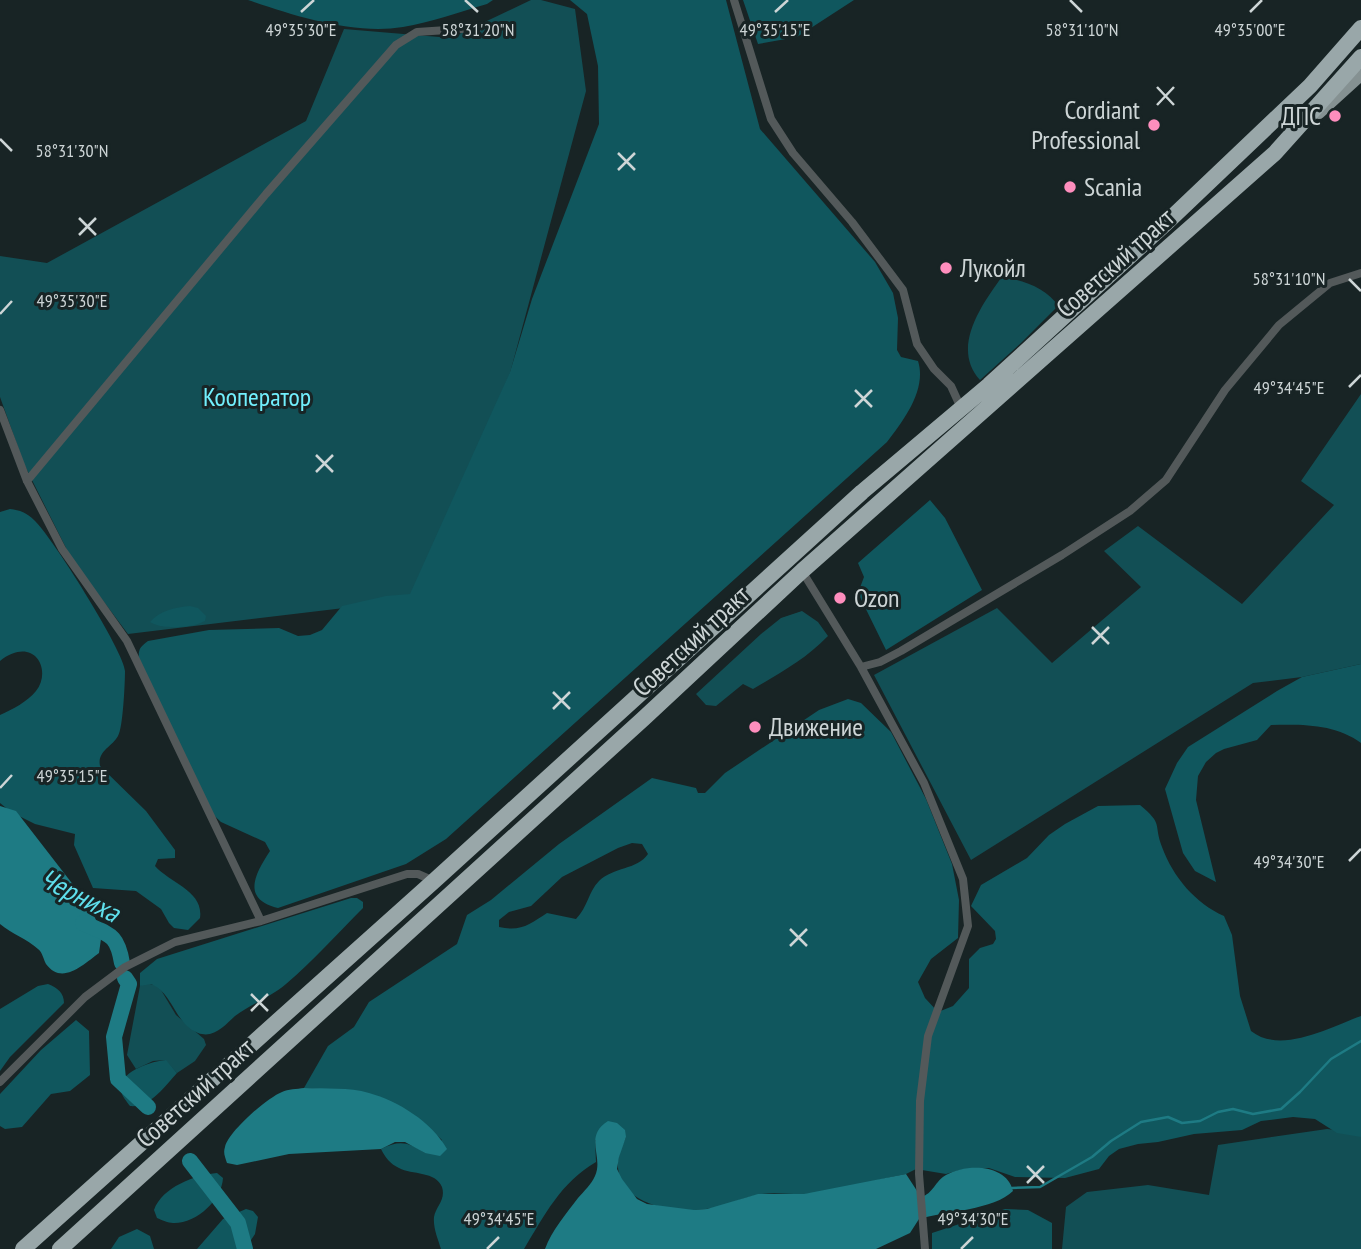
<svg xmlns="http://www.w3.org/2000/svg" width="1361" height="1249" viewBox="0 0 1361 1249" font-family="'PT Sans Narrow',sans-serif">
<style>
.green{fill:#124f55}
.forest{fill:#10575e;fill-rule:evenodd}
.water{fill:#1e7b84}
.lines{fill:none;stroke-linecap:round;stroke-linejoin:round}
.stream{stroke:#1e7b84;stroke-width:2.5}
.river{stroke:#1e7b84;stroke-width:16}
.street{stroke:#53595a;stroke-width:8}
.primary{stroke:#859192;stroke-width:12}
.highway{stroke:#99a7a9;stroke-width:16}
.ticks{fill:none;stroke:#cdd5d6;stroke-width:2.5}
.poi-dot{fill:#fe8ebd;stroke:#182425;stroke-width:2.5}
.labels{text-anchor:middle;stroke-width:6;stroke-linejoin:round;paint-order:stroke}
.poi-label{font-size:26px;fill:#cdd5d6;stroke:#182425;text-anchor:start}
.street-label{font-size:26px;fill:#cdd5d6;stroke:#182425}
.park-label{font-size:26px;fill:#71effc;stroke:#182425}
.water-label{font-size:28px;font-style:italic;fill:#5fdfec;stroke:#182425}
.ticks-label{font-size:18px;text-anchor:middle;fill:#cdd5d6;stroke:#182425;stroke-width:6;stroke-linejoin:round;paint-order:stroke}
</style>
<rect width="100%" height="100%" fill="#182425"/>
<path class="green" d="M531 0H541L575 9 586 91 510 373 411 600 128 634 71 558 24 464 0 397V256L47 263 306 121 344 29 451 38Z
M1001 278C1020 278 1048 289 1058 306L1021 343 980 380C951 348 981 306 1001 278Z
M1361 394V664L1302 677 1253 683 971 860 874 675 997 608 1052 663 1141 587 1104 551 1138 526 1242 604 1334 505 1301 481Z
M802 611 818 622 828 636C806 659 780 673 753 689L743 684 716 706 706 705 696 694 761 634 781 618Z
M145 983 155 985 161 990 176 1015 204 1039 206 1045 195 1061 177 1073 165 1060 153 1061 136 1069 127 1055 140 986Z
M1327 1129 1361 1133V1249H1062L1066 1207 1087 1192 1148 1185 1209 1195 1218 1145Z"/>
<path class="forest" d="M248 0H493L487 4C460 12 431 22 403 27 354 35 294 16 248 0Z
M570 0H726L760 129 875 262 893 293 898 318 897 350 901 357 918 361C927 389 904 420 887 442L446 839 406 864 278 908C241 899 255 874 270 851L265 842 221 822 207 809 139 660C138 649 140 647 148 641L209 630 279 628 298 636 310 635 322 630 342 606 386 596 410 594 510 372 532 299 599 124 598 66 587 14Z
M743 0H854L797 37 758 44Z
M930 500 945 518 982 590 886 650 858 593 864 577 858 563Z
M10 509C20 510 27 513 34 520 51 535 125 653 125 671 125 683 123 728 118 736 112 747 97 751 100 766L146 811 175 850V858L158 859 155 866C170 883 204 891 200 918L188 930 174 928 169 923 161 909 136 891 93 888 74 845 75 834 35 824 11 812 0 803V715C13 709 27 702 36 691 53 669 33 635 0 661V512Z
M190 606 198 608 206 616 205 621C193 628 162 630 150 622 159 611 176 607 190 606Z
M1361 664V743C1336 724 1302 724 1271 725L1257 740 1224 749 1216 753 1206 762 1198 776 1196 800 1216 882 1195 871 1183 853 1165 789 1177 763 1188 747 1277 691 1302 677Z
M848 699 861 703 891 732 926 799 952 864 959 900 958 938 931 959 918 982 925 998 938 1012 953 1006 969 988V959L980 948 993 944 996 939 995 931 971 906 981 885 1027 858 1049 835 1065 824 1098 806 1140 805C1164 825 1153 823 1162 847 1173 877 1195 903 1224 916L1232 935 1240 996 1251 1031C1281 1055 1330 1027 1361 1016V1137L1337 1133 1315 1119 1293 1117 1261 1121 1242 1130 1194 1134 1158 1142 1138 1144 1119 1149 1109 1156 1099 1169 1065 1178 1015 1177 989 1168 960 1170 946 1174 916 1169 906 1174C873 1180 840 1191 806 1194 790 1195 773 1191 757 1195 740 1198 724 1207 706 1209 676 1213 621 1206 618 1168 617 1157 622 1146 626 1137L595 1140 596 1162C561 1182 544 1216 524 1249H441C438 1239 433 1228 434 1217 436 1206 446 1200 442 1187 436 1171 412 1175 399 1168 390 1164 385 1157 381 1149 399 1140 409 1142 425 1153L442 1140 418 1118 340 1090 304 1088 328 1046 354 1027 369 1002 457 944 467 915 491 900 559 844 652 778 696 788 698 793H705L725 773 819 710ZM632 843 642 844 648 854C637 870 613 867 599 881 588 892 588 907 576 919L547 913C530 924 521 932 499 927V920L509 912 531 906 562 877 618 848Z
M351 898H357L363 902V908C338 933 313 961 286 984 271 997 251 1004 235 1016 225 1025 214 1039 198 1033 175 1024 173 993 151 984L140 986V973L157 959Z
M48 984C58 988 64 993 64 1003L10 1057 0 1071V1009L38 986Z
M76 1020 89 1031 90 1075 70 1091 51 1094 22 1127 5 1129 0 1126V1094L41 1050Z
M166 1060 177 1073C165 1086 150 1108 130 1106 127 1102 122 1096 121 1091 117 1072 152 1061 166 1060Z
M217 1173 223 1178C222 1200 196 1224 173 1223 168 1223 162 1220 157 1218L154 1210C162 1187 195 1175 217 1173Z
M246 1209 253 1211 258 1217 255 1234 245 1249H197L223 1219Z
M1005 1209 1028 1210 1052 1223V1249H932V1233Z
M137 1229 150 1236 154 1249H111L119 1237Z"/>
<path class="water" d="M0 806 16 811 88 904 102 932 99 953C84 964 62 986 46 964 43 959 43 953 38 949 27 939 12 934 0 924Z
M304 1088C325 1089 349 1087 369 1093 398 1101 432 1122 447 1149L440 1156 425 1153 405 1142H395L381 1149 289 1154 237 1165 227 1163C225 1157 223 1153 225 1147 229 1131 267 1098 282 1092 288 1089 297 1089 304 1088Z
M608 1121 617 1123 625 1130 626 1137 619 1157 617 1169 622 1179 637 1199 647 1204 694 1210 707 1209 758 1194H804L906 1174 921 1197C933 1194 935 1181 946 1175 967 1163 1007 1164 1013 1191 994 1210 946 1211 919 1219L910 1233 876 1249H545C552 1230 566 1214 578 1198 584 1191 591 1185 595 1176 604 1156 583 1137 608 1121Z"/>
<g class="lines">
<path class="stream" d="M1012 1188 1040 1187 1092 1157 1111 1141 1141 1122 1168 1117 1182 1123 1200 1121 1218 1112 1233 1109 1253 1114 1281 1109 1300 1092 1331 1059 1361 1041"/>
<path class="river" d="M83 923C109 935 117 933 122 963
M125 978 129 984 114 1037 118 1079 148 1107
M190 1161 238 1223 245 1249"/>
<path class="street" d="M734 0 771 119 793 153 852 222 903 290 917 344 934 369 951 386 961 408
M0 410 27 481 62 549 127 641 261 921
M27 481 266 194 396 45 417 32 477 28
M802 571 861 667 924 783 963 879 968 926 928 1036 920 1101 919 1174 925 1249
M861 667 880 662 901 651 1062 555 1130 511 1166 480 1225 390 1279 325 1330 283 1361 273
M0 1082 85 997 125 967 175 942 261 921 407 874H418L434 881"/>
<path class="primary" d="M1319 113 1361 75"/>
<path class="highway" d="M23 1249 434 881 862 492 989 385 1165 224 1310 86 1361 28
M60 1249 643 719 802 571 1275 153 1361 57"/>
</g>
<path class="ticks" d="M465 0 478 12M1070 0 1082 12M301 12 314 0M775 12 788 0M1250 12 1262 0M1157 87 1174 105M1157 105 1174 87M0 139 12 151M618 153 635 170M618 170 635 153M79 218 96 235M79 235 96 218M1349 279 1361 291M0 314 12 301M1349 387 1361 375M855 390 872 407M855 407 872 390M316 455 333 472M316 472 333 455M1092 627 1109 644M1092 644 1109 627M553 692 570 709M553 709 570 692M0 788 12 775M1349 861 1361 849M790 929 807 946M790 946 807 929M251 994 268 1011M251 1011 268 994M1027 1166 1044 1183M1027 1183 1044 1166M487 1249 499 1237M961 1249 973 1237"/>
<g class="poi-dot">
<circle cx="1335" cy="116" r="7"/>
<circle cx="1154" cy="125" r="7"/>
<circle cx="1070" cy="187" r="7"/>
<circle cx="946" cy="268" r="7"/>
<circle cx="840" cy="598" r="7"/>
<circle cx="755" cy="727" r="7"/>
</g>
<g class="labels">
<g class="poi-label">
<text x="1140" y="119" text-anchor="end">Cordiant<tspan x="1140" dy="30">Professional</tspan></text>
<text x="1321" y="125" text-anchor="end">ДПС</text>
<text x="1084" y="196">Scania</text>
<text x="960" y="277">Лукойл</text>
<text x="854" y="607">Ozon</text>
<text x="769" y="736">Движение</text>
</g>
<g class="street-label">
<text transform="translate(1115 263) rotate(-42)" y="9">Советский тракт</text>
<text transform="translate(691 641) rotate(-43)" y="9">Советский тракт</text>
<text transform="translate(195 1093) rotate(-42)" y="9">Советский тракт</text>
</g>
<g class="park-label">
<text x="257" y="406">Кооператор</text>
</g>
<g class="water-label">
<text transform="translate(80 895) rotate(27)" y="10">Черниха</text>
</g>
</g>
<g class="ticks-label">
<text x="301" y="36">49°35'30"E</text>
<text x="478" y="36">58°31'20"N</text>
<text x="775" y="36">49°35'15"E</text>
<text x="1082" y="36">58°31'10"N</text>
<text x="1250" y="36">49°35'00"E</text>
<text x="72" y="157">58°31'30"N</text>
<text x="1289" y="285">58°31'10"N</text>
<text x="72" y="307">49°35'30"E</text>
<text x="1289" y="394">49°34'45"E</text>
<text x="72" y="782">49°35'15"E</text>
<text x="1289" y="868">49°34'30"E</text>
<text x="499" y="1225">49°34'45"E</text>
<text x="973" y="1225">49°34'30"E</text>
</g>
</svg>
